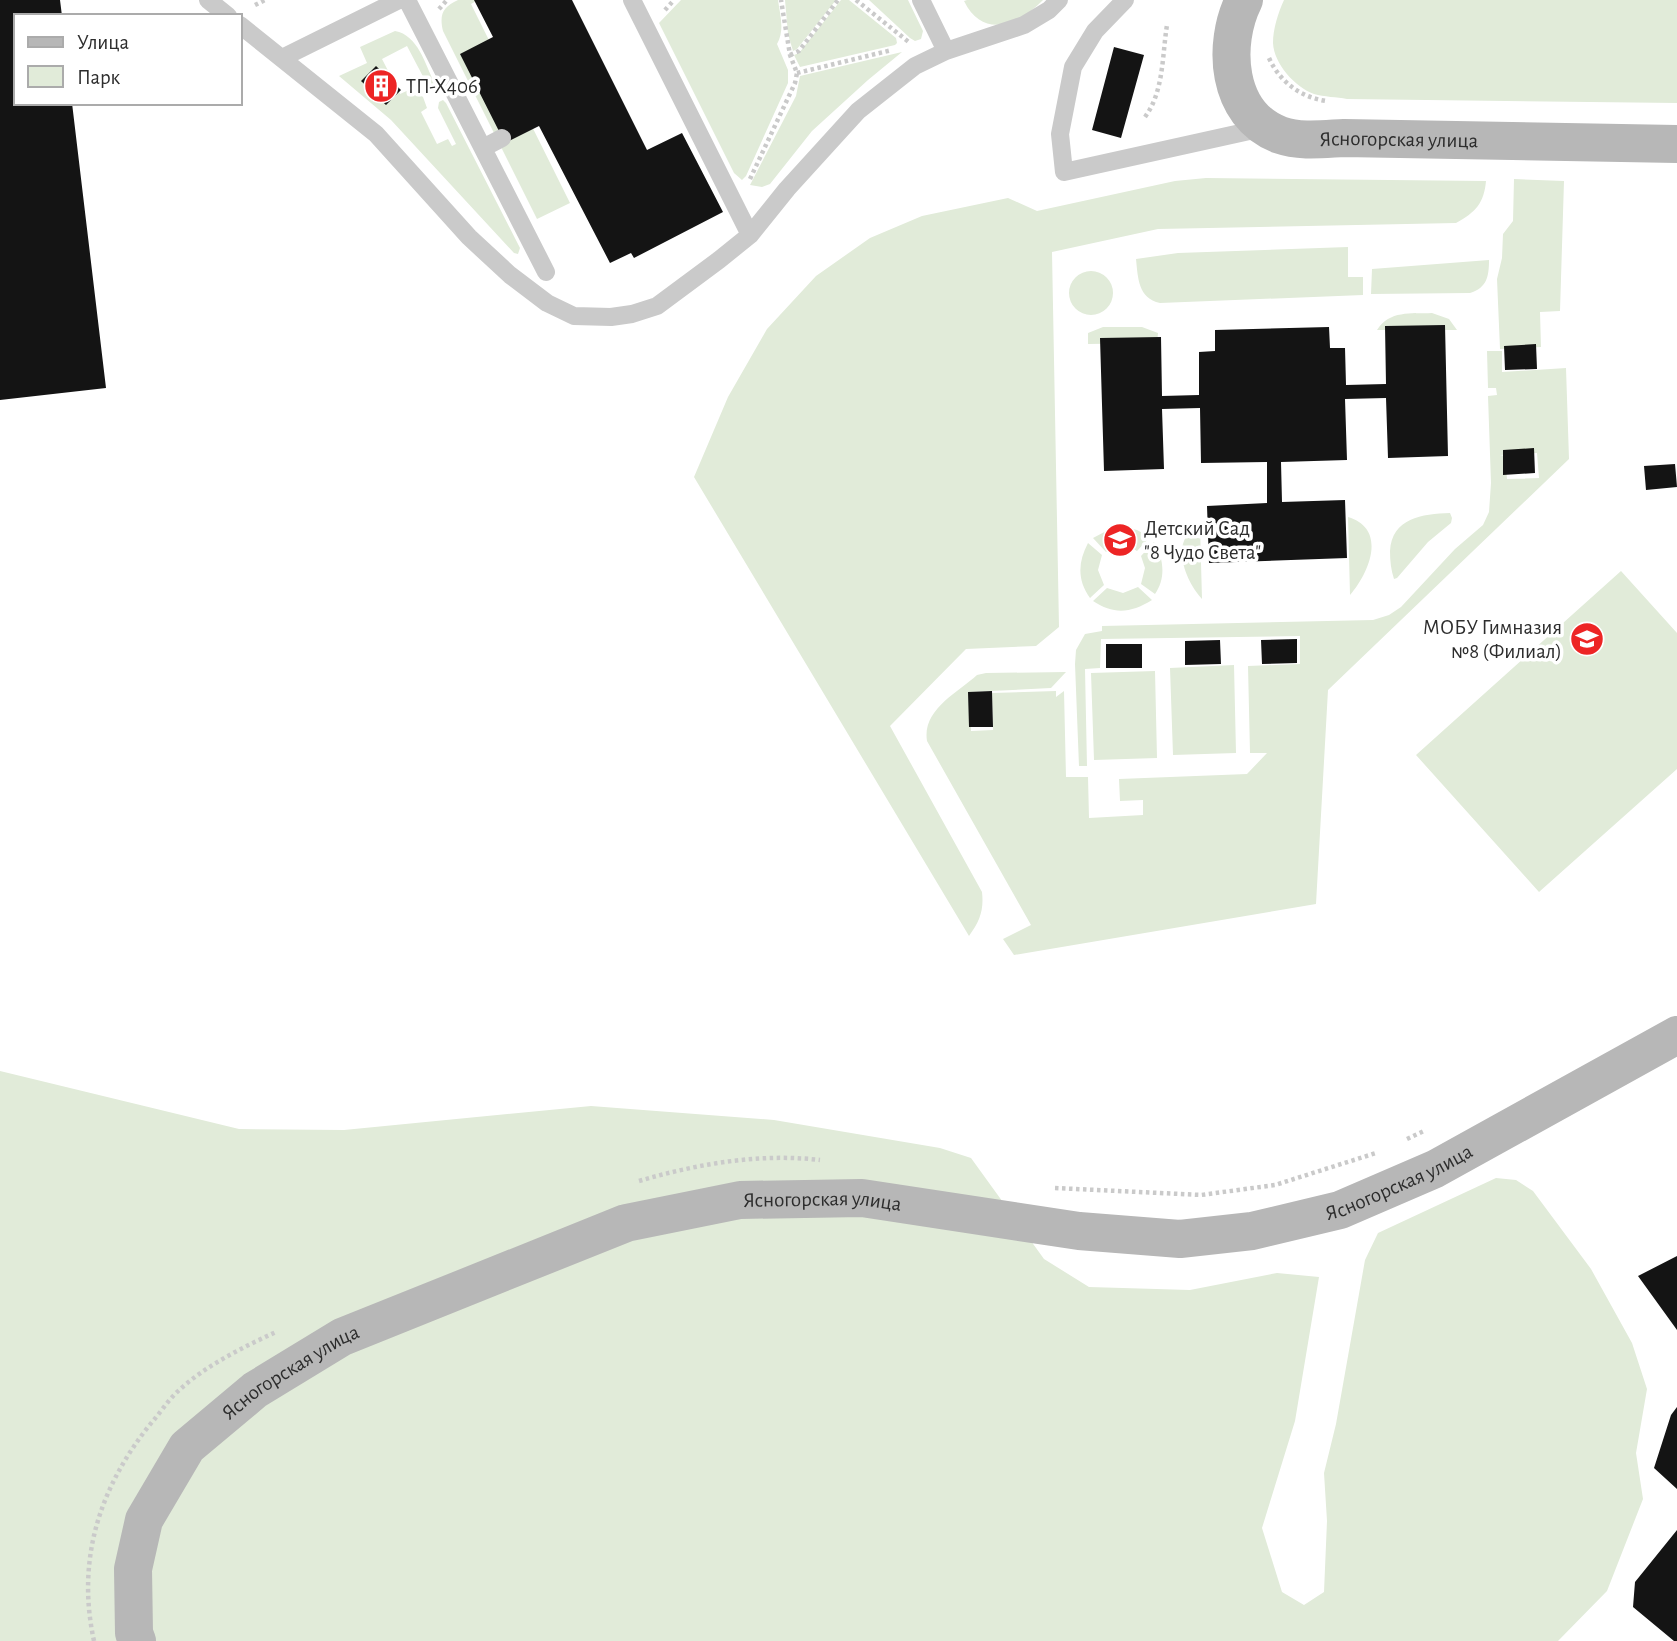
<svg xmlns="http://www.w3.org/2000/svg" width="1677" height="1641" viewBox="0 0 1677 1641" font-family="'Alegreya Sans',sans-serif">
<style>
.green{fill:#e1ebd9;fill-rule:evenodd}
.building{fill:#141414}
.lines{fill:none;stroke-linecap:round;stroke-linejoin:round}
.path{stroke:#cacaca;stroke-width:4.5;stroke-dasharray:3.5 3.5;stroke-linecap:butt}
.lane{stroke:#cacaca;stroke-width:18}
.secondary{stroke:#b7b7b7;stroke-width:38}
.labels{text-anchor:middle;stroke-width:7;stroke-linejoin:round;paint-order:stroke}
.poi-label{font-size:21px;fill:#2d2d2d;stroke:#fff;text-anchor:start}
.street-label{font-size:21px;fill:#2d2d2d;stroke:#fff}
</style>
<rect width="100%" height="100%" fill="#fff"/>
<path class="green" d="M458 0H478L471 4 570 203 537 219 443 31C439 14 443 7 458 0Z
M681 0H778C780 15 785 30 777 44L788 70V83L746 176 742 180 734 173 659 23Z
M785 0H836L797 49 793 51 788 34Z
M841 0H849L896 38 897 43 895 45 800 67 794 55 799 53Z
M869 0H908L923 31 921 39 915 41 910 38Z
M967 0H1043C1019 25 983 40 964 1Z
M1284 0H1677V103L1347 99C1337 97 1324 97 1314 94 1295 87 1274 64 1273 43 1273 29 1278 13 1284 0Z
M395 31C418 35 425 64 434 82V88L428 86 407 46 382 59 400 94 411 89 423 97 427 108 421 112 437 144 448 139 452 146 456 144 438 108 439 102 443 100 446 103 520 248 518 254 514 253 391 120 339 76 367 63 360 47Z
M902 52 868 80 812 131 770 184 762 187 750 185 796 96 800 76Z
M1206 178 1486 181C1484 203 1476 212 1456 223L1158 229 1052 252 1059 627 1036 646 966 649 890 726 982 892C984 910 980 921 969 936L694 477 728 397 767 329 816 276 870 238 922 216 1008 198 1037 211 1175 181Z
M1514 179 1564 181 1560 311 1540 312 1541 347 1500 349 1497 279 1502 258 1503 234 1513 221Z
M1348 247V277H1363V295L1160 303C1138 298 1138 278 1136 259L1178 253Z
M1489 260C1489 276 1487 288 1470 293L1371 294 1372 269Z
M1069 293a22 22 0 1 1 44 0a22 22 0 1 1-44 0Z
M1432 313 1449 319 1457 330H1377C1390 310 1410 314 1432 313Z
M1103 327H1142L1158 333 1157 343 1088 344V333Z
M1487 351H1502V372L1566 368 1569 459 1328 690 1316 904 1014 955 1003 939 1031 925 927 741C922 710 957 693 977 675L986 673 1066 672 1051 688 970 692 971 731 993 730 992 693 1056 691V697L1064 691 1066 777H1088L1089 818 1143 815V800L1120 801 1119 779 1247 774 1267 753H1250L1248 666 1300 664V636L1101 639 1100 668 1085 669 1087 766H1079L1075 664 1076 650 1085 634 1102 631V626L1373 620 1389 615 1401 607 1455 549 1483 525 1489 512 1491 483 1488 396 1497 395 1496 388H1488ZM1537 453 1539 478 1507 479 1505 456 1500 455Z
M1450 513 1452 518 1451 523 1428 542 1397 578 1394 579C1391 570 1390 561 1390 551 1392 518 1422 514 1450 513Z
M1348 517C1388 529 1369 573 1350 595Z
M1200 526 1202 599C1185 581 1168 538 1200 526Z
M1124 527 1137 530 1150 537 1137 551C1127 544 1115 544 1106 552L1093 538 1110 529Z
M1154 542C1164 559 1166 578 1155 594L1141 584 1145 568 1141 556Z
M1088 543 1102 555 1098 570 1104 585 1090 598C1077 580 1078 562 1088 543Z
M1621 571 1677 633V769L1539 892 1416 755Z
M1138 587 1152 600C1131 613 1114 615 1093 601L1107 588 1123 593Z
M1234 665 1236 753 1173 755 1170 668Z
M1155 671 1157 758 1094 760 1091 673Z
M0 1071 239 1129 344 1130 591 1106 774 1120 940 1148 971 1158 1044 1259 1089 1287 1190 1290 1277 1273 1319 1277 1295 1421 1262 1528 1282 1592 1304 1605 1324 1592 1327 1521 1324 1473 1336 1424 1365 1260 1378 1233 1496 1178 1516 1180 1533 1191 1591 1269 1632 1343 1647 1389 1636 1453 1643 1499 1607 1591 1558 1641H0Z"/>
<path class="building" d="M0 0H60L62 16H16V103H72L106 388 0 400Z
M474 0H572L647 150 682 133 723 212 634 258 631 253 610 263 539 126 505 143 460 54 493 37Z
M1114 47 1144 55 1121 138 1092 130Z
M376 66 401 90 386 105 361 81Z
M1445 325 1448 456 1388 458 1386 398 1345 399 1347 460 1281 462 1282 502 1345 500 1347 558 1209 563 1207 506 1267 503V462L1201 463 1200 408 1162 409 1164 469 1104 471 1100 338 1161 337 1162 396 1199 395V352L1215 351V330L1329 327 1330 348H1345L1346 385 1386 384 1385 326Z
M1536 344 1537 369 1505 370 1504 346Z
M1534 448 1535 473 1503 475V450Z
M1675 464 1677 487 1646 490 1644 466Z
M1297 639V663L1262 664 1261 640Z
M1220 640 1221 664 1185 665V641Z
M1106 644H1142V668H1106Z
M992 691 993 727H969L968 692Z
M1677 1256V1330L1638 1276Z
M1677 1407V1489L1654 1468 1671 1415Z
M1677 1530V1641H1674L1633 1607 1635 1582Z"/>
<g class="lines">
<path class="path" d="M856 0 910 43
M255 5 265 0
M439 9 447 0
M665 10 674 0
M790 55 799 51 838 0
M1269 58C1280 82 1300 97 1326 101
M797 73 892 50
M1145 117C1164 91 1162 56 1167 25
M750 179 795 83 797 73 790 55 781 0
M1407 1139 1424 1131
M639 1181C697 1164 759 1153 820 1160
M1055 1188 1201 1195 1275 1185 1376 1153
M94 1641C76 1559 100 1486 152 1422 160 1413 167 1402 176 1393 203 1367 241 1348 276 1332"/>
<path class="lane" d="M208 0 228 16
M407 0 546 272
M632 0 750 235
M921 0 946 51
M1125 0 1095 31 1073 67 1060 134 1064 172 1263 128
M240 25 376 134 469 237 510 275 547 303 574 316 611 317 632 314 657 306 719 260 750 235 787 189 858 111 915 66 946 51 1024 25 1049 10 1059 0
M282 58 399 0
M483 148 502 138"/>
<g class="secondary">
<path id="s1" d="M1244 0C1222 44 1226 115 1280 135 1300 142 1323 139 1344 138L1677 144"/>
<path id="s2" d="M137 1641 134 1633 133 1569 144 1520 187 1447 255 1390 342 1337 626 1223 740 1200 862 1198 1079 1231 1180 1239 1252 1231 1340 1210 1435 1169 1677 1035"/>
</g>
</g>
<defs>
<g id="building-disc" transform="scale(1.75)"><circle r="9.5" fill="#ed2525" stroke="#fff"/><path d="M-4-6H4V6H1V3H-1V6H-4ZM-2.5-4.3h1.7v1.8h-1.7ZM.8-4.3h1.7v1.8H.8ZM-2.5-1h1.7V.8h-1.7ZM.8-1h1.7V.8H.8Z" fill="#fff"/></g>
<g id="school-disc" transform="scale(1.75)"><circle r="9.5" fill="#ed2525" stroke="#fff"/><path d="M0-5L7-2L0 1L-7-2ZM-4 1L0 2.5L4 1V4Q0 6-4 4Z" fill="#fff"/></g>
</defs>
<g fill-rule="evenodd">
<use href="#building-disc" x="381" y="86"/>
<use href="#school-disc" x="1120" y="540"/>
<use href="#school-disc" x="1587" y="639"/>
</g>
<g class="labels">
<g class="poi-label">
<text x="406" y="93">ТП-Х406</text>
<text x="1144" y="535">Детский Сад<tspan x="1144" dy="24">"8 Чудо Света"</tspan></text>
<text x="1562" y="634" text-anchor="end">МОБУ Гимназия<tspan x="1562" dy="24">№8 (Филиал)</tspan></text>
</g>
<g class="street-label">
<text dy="7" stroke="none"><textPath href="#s1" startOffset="276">Ясногорская улица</textPath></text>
<text dy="7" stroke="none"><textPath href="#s2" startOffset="1491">Ясногорская улица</textPath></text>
<text dy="7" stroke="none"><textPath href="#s2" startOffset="903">Ясногорская улица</textPath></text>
<text dy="7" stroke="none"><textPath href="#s2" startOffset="336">Ясногорская улица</textPath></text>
</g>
</g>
<rect x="14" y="14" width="228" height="91" fill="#ffffff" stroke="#ababab" stroke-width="2"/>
<rect x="28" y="37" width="35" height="10" fill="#b7b7b7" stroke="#ababab" stroke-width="2"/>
<text x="77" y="49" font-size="21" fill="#2d2d2d">Улица</text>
<rect x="28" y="66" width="35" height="21" fill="#e1ebd9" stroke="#ababab" stroke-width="2"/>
<text x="77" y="84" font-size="21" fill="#2d2d2d">Парк</text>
</svg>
